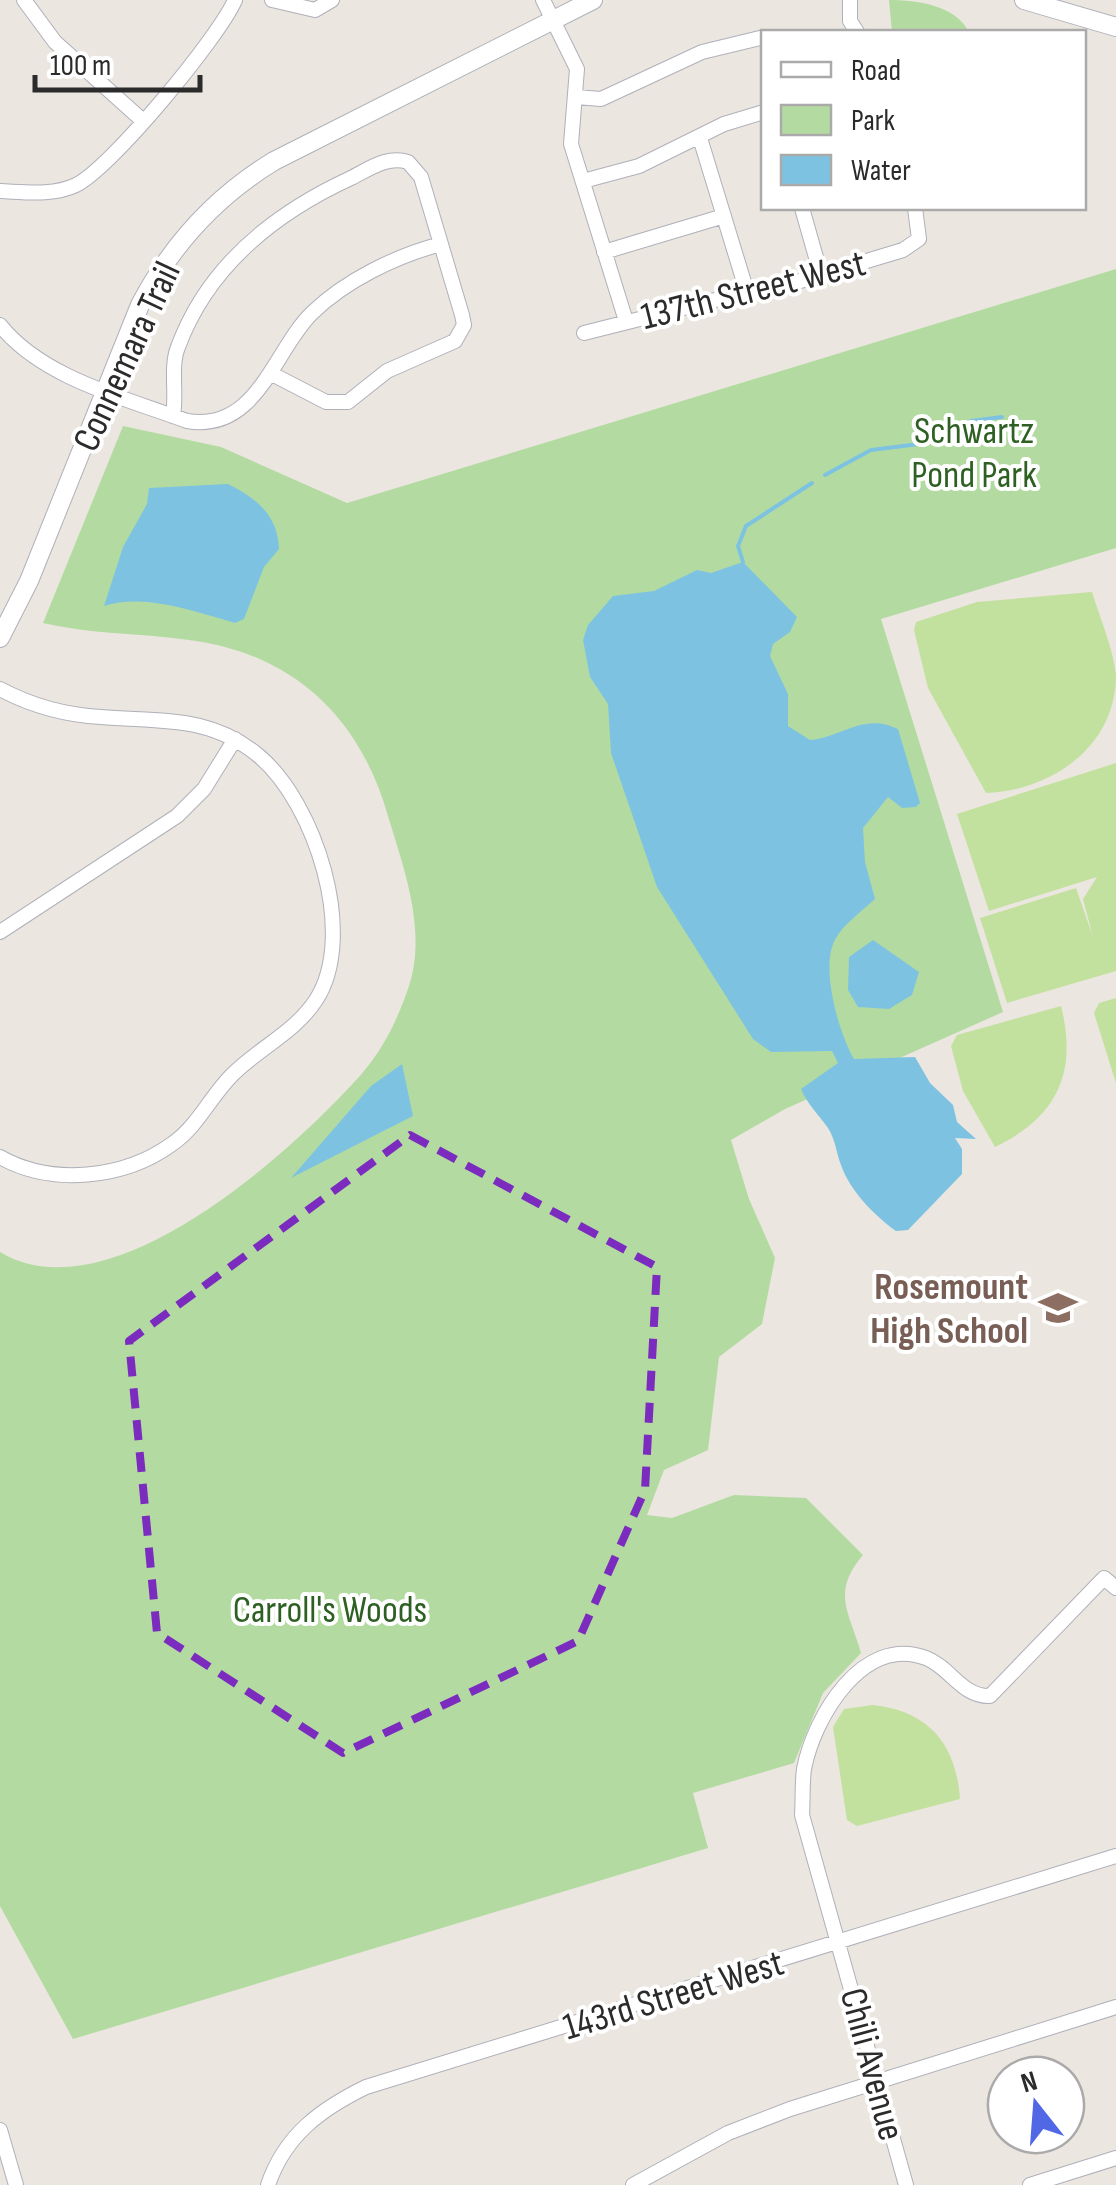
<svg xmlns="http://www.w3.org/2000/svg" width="1116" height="2185" viewBox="0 0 1116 2185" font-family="'Sofia Sans Condensed',sans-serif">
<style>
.green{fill:#b3dba1}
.pitch{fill:#c3e19e}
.water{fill:#7dc3e1}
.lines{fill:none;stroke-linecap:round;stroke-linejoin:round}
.stream{stroke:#7dc3e1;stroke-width:4}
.minor-casing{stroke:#afb0ba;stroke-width:16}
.tertiary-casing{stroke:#afb0ba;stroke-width:20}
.minor{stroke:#fff;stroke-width:14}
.tertiary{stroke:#fff;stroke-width:18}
.marked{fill:none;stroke:#7b2cbf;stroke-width:8;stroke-dasharray:20 12;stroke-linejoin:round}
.labels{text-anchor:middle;stroke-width:8;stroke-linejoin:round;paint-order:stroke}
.street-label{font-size:38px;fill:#2b2b2b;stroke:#fff}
.park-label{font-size:38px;fill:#2d6022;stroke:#fff}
.education-label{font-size:38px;font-weight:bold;fill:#785e54;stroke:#fff;text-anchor:end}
</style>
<rect width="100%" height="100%" fill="#ebe6df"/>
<path class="green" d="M889 0C917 0 955 5 969 32H892Z
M1116 269V548L881 619 1003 1012 785 1109 731 1140 749 1199 775 1258 762 1324 719 1357 708 1450 664 1470 647 1515 672 1518 734 1495 806 1498 863 1555C831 1593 849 1611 861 1653L823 1693 794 1763 693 1793 708 1848 73 2039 0 1906V1252C109 1318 289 1154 358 1078 382 1052 398 1019 409 986 427 930 404 869 388 816 370 752 333 696 272 665 200 627 119 641 43 623L123 426 221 447 347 503Z"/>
<path class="pitch" d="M1092 592C1100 618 1113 648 1116 675 1116 749 1048 791 986 793L928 688 914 630 916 622 977 602Z
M1116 763V971L1007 1003 980 918 1076 888 1093 937 1083 899 1097 877 989 911 957 814Z
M1116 998V1083L1094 1013 1099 1003Z
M1061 1006C1078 1073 1057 1117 995 1147L963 1091 951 1046 957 1035Z
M873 1705C928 1711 956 1743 960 1799L857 1826 847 1820 833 1727 844 1709Z"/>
<path class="water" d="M228 484C256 498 278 515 279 549L264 567 244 619 235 623C196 612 144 593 104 606L123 547 147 504 149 488Z
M743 562 797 617 790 632 773 644 770 656 788 694V726L810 740C842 737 864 712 898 729L920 803 916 807 902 808 888 797 863 828 865 862 875 899C863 910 844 924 836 938 819 965 839 1034 854 1059L915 1057 930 1083 953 1105 957 1122 976 1139 955 1138 962 1149V1174L908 1230 896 1231C874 1215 850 1191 841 1165 836 1152 836 1141 828 1128 819 1115 807 1104 801 1089L838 1063 832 1051 771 1052 753 1039 657 887 611 753 608 704 590 677 583 640 588 625 613 596 654 591 697 570 711 573Z
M873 940 919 972 912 995 889 1009 858 1007 848 990 849 957Z
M402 1064 413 1116 291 1178 371 1086Z"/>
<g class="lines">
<path class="stream" d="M825 475 871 450 927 443 971 421 1002 417
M743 562 738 546 746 526 812 483"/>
<g class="minor-casing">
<path id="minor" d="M24 0 55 42 142 120
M272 0 315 10 332 0
M543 0 577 69 571 144 626 321
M850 0V21L857 32
M576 97 601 99 702 52 764 37
M700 138 747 292
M583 181 639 166 724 124 764 112
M0 191C25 192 53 196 76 185 111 168 219 37 235 0
M802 208 821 275
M604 252 724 216
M0 325C42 378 125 398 187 421 257 433 274 350 312 313 346 280 396 256 441 244
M584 333 747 292 767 291 903 250 919 239 915 208
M173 416C177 393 170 367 178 347 208 266 275 213 351 178 369 169 388 155 408 162L421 177 462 315 464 325 455 341 387 371 348 402H326L272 374
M0 689C32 706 65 715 101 717 161 722 210 715 259 756 315 803 358 935 316 1000 295 1032 259 1048 232 1075 210 1097 198 1126 172 1144 124 1179 51 1186 0 1157
M0 932 177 816 204 789 235 739
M0 2130 16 2185
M268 2185C285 2135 321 2109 366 2087L1116 1856
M633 2185 728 2133 790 2109 1116 2007
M906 2185 802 1815C803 1800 802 1783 804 1769 814 1717 863 1634 926 1658 951 1668 962 1697 990 1696L1104 1578 1116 1588
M1030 2185 1116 2158"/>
</g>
<g class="tertiary-casing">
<path id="tertiary" d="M1024 0 1116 27
M0 638 29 581 140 305C172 244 215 197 274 161L593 0"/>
</g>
<use href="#minor" class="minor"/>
<use href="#tertiary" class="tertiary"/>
</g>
<path class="marked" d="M410 1135 657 1267 645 1490 578 1641 343 1753 157 1633 129 1341Z"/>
<defs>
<g id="school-bare" transform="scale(3)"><path d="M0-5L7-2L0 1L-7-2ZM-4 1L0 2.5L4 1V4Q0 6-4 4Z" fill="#8d6e63" stroke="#fff" stroke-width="2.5" paint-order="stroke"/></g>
</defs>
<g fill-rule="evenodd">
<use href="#school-bare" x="1058" y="1308"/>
</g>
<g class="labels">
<g class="street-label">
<text transform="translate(753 289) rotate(-14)" y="13">137th Street West</text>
<text transform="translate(126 356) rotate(-65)" y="13">Connemara Trail</text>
<text transform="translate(673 1994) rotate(-17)" y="13">143rd Street West</text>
<text transform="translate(873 2064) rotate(75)" y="13">Chili Avenue</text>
</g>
<g class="park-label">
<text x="974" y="443">Schwartz<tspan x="974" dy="44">Pond Park</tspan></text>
<text x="330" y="1622">Carroll's Woods</text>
</g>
<g class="education-label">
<text x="1028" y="1299">Rosemount<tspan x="1028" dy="44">High School</tspan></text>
</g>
</g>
<rect x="761" y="30" width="325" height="180" fill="#ffffff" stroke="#aaaaaa" stroke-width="2.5"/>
<rect x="781" y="62" width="50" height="15" fill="#ffffff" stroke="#aaaaaa" stroke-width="2.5"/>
<text x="851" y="80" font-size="30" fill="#2b2b2b">Road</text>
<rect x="781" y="105" width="50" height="30" fill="#b3dba1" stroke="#aaaaaa" stroke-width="2.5"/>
<text x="851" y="130" font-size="30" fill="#2b2b2b">Park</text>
<rect x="781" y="155" width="50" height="30" fill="#7dc3e1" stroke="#aaaaaa" stroke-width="2.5"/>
<text x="851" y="180" font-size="30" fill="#2b2b2b">Water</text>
<g transform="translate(1036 2105) rotate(343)"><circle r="48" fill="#ffffff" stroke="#aaaaaa" stroke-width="2.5"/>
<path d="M0-8L18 38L0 25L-18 38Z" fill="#5168e6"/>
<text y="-15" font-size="28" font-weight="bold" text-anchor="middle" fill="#2b2b2b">N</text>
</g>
<path d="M35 75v15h165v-15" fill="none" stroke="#2b2b2b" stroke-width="5"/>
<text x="50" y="75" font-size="30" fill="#2b2b2b" stroke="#ffffff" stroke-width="8" paint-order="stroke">100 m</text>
</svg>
